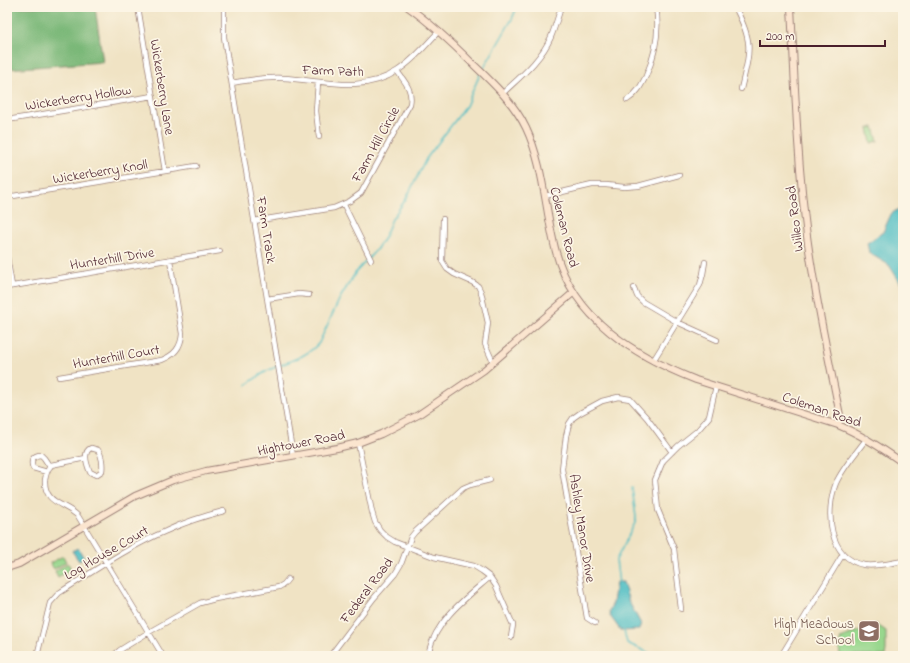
<svg xmlns="http://www.w3.org/2000/svg" width="910" height="663" viewBox="0 0 910 663" font-family="'Indie Flower',sans-serif">
<style>
.green{fill:#98d78d;stroke:#717b5c}
.forest{fill:#7ab878;stroke:#626c52}
.water{fill:#4fbec4;stroke:#4c6e78}
.lines{fill:none;stroke-linecap:round;stroke-linejoin:round}
.stream{stroke:#4fbec4;stroke-width:1.5}
.street-casing{stroke:#9d8178;stroke-width:6}
.secondary-casing{stroke:#9d8178;stroke-width:8}
.street{stroke:#fff;stroke-width:4.5}
.secondary{stroke:#fbe5cf;stroke-width:6}
.labels{text-anchor:middle;stroke-width:3.5;stroke-linejoin:round;paint-order:stroke}
.street-label{font-size:14px;fill:#4a1f2b;stroke:#fcf5e5}
.education-label{font-size:14px;fill:#785e54;stroke:#fcf5e5;text-anchor:end}
</style>
<rect width="100%" height="100%" fill="#fcf5e5"/>
<filter id="ink" filterUnits="userSpaceOnUse"><feTurbulence type="fractalNoise" baseFrequency=".025" numOctaves="2"/><feDisplacementMap in="SourceGraphic" scale="8" xChannelSelector="R" yChannelSelector="G"/><feConvolveMatrix kernelMatrix="1 2 1 2 8 2 1 2 1" color-interpolation-filters="sRGB"/></filter>
<filter id="wash" filterUnits="userSpaceOnUse"><feTurbulence type="fractalNoise" baseFrequency=".012" numOctaves="4" result="noise"/><feDisplacementMap in="SourceGraphic" scale="16" xChannelSelector="R" yChannelSelector="G"/><feGaussianBlur stdDeviation="0.9" result="paint"/><feColorMatrix in="noise" values="0 0 0 0 0 0 0 0 0 0 0 0 0 0 0 0 0 1.4 0 .05"/><feComposite in="paint" operator="in"/></filter>
<g filter="url(#wash)">
<rect width="100%" height="100%" fill="#f0e3c4"/>
<path class="green" d="M874 127 878 141 871 143 868 128Z
M63 556 66 562 54 569 50 563Z
M68 563 71 569 58 577 55 571Z
M876 624 886 631V650L885 656H840L839 646 841 638Z"/>
<path class="forest" d="M7 7H95L103 62 7 69Z"/>
<path class="water" d="M903 206V287L889 265 869 253 867 243 883 232 891 214Z
M78 548 84 558 79 561 72 551Z
M616 582H623L629 602 641 624 639 630 621 631 610 616 609 611 613 603Z"/>
<g class="lines">
<path class="stream" d="M482 71 512 19 517 7
M246 385C253 380 260 375 267 371 284 362 305 359 319 343L340 298 356 272 376 250 384 238 392 219 406 199 426 159 466 106 480 74
M619 584 616 560 635 523 636 517 632 488
M624 631 627 643 649 653 650 656"/>
</g>
</g>
<g filter="url(#ink)">
<g class="lines">
<g class="street-casing">
<path id="street" d="M138 7 165 171
M224 7V37L293 456
M735 7C754 43 750 51 741 89
M318 82 316 111 319 137
M232 83C249 80 266 77 283 78 321 80 362 94 397 71 413 61 426 45 439 31
M503 93C521 76 541 60 551 37 555 27 558 17 561 7
M627 100C637 94 641 86 646 76 656 53 660 32 656 7
M7 120 153 96
M545 196 592 185H606L624 187 638 186 679 175
M7 197 196 166
M344 205 371 260
M443 219 442 261 447 269 454 274 472 282 478 286 481 292 488 323 485 344 493 362
M254 221 334 208 350 201 361 193 410 104C413 90 405 82 397 71
M7 257 12 286
M7 287 220 251
M634 288 637 296 643 302 677 322 717 340
M267 299 299 294 309 295
M653 361 700 285 703 274 705 262
M59 377 162 360C174 355 181 348 182 334L170 260
M867 438C857 452 843 467 836 483 825 511 828 558 864 565 876 567 890 563 903 561
M358 443 372 512 375 522 380 530 387 537 395 542 434 557 474 566 482 571 490 577 496 586 513 625 511 637
M91 448 98 450C102 455 103 465 102 471L96 475 90 472C87 465 82 452 91 448Z
M86 458 51 465C47 470 46 474 45 480 44 504 65 503 78 516L163 656
M47 472 33 468C30 461 33 455 41 455L44 458 50 467
M681 609 674 549 658 510 655 480 663 461 678 446 698 430 709 417 716 386
M595 623 587 618 562 469 566 436 569 424 573 418 580 413 602 401 618 397 630 399 647 418 672 452
M429 651C437 619 466 598 490 577
M38 652 50 603 59 593C94 571 128 547 166 531 185 522 204 516 224 511
M113 656 120 650 149 632 200 603 215 599 279 587 284 584 288 579
M330 656 374 598 395 574 401 564 411 537 415 532 463 488 470 485 490 480
M781 656 843 554"/>
</g>
<g class="secondary-casing">
<path id="secondary" d="M408 7C432 24 453 44 474 65 494 84 514 103 526 128 544 166 545 211 556 252 574 319 635 356 696 380L838 425C862 435 882 448 903 463
M791 7C795 83 797 160 807 236 815 296 828 356 840 415L838 425
M7 568 19 564 135 496 173 480 206 471 337 448 358 443 381 434 418 415 484 370 574 292"/>
</g>
<use href="#street" class="street"/>
<use href="#secondary" class="secondary"/>
</g>
</g>
<defs>
<g id="school-square" transform="scale(1.15)"><rect x="-9" y="-9" width="18" height="18" rx="4" fill="#8d6e63" stroke="#fcf5e5"/><path d="M0-5L7-2L0 1L-7-2ZM-4 1L0 2.5L4 1V4Q0 6-4 4Z" fill="#fff"/></g>
</defs>
<g fill-rule="evenodd">
<use href="#school-square" x="869" y="631"/>
</g>
<g class="labels">
<g class="street-label">
<text transform="translate(333 70) rotate(2)" y="5">Farm Path</text>
<text transform="translate(163 87) rotate(81)" y="5">Wickerberry Lane</text>
<text transform="translate(78 97) rotate(-9)" y="5">Wickerberry Hollow</text>
<text transform="translate(375 144) rotate(-61)" y="5">Farm Hill Circle</text>
<text transform="translate(100 171) rotate(-9)" y="5">Wickerberry Knoll</text>
<text transform="translate(794 219) rotate(-97)" y="5">Willeo Road</text>
<text transform="translate(565 227) rotate(76)" y="5">Coleman Road</text>
<text transform="translate(267 230) rotate(81)" y="5">Farm Track</text>
<text transform="translate(112 258) rotate(-9)" y="5">Hunterhill Drive</text>
<text transform="translate(116 356) rotate(-10)" y="5">Hunterhill Court</text>
<text transform="translate(822 409) rotate(19)" y="5">Coleman Road</text>
<text transform="translate(301 442) rotate(-11)" y="5">Hightower Road</text>
<text transform="translate(583 528) rotate(81)" y="5">Ashley Manor Drive</text>
<text transform="translate(106 552) rotate(-30)" y="5">Log House Court</text>
<text transform="translate(366 590) rotate(-53)" y="5">Federal Road</text>
</g>
<g class="education-label">
<text x="854" y="628">High Meadows<tspan x="854" dy="16">School</tspan></text>
</g>
</g>
<rect width="910" height="663" fill="none" stroke="#fcf5e5" stroke-width="24"/>
<path d="M760 40v6h125v-6" fill="none" stroke="#4a1f2b" stroke-width="2"/>
<text x="766" y="40" font-size="12" fill="#4a1f2b" stroke="#fcf5e5" stroke-width="3" paint-order="stroke">200 m</text>
</svg>
